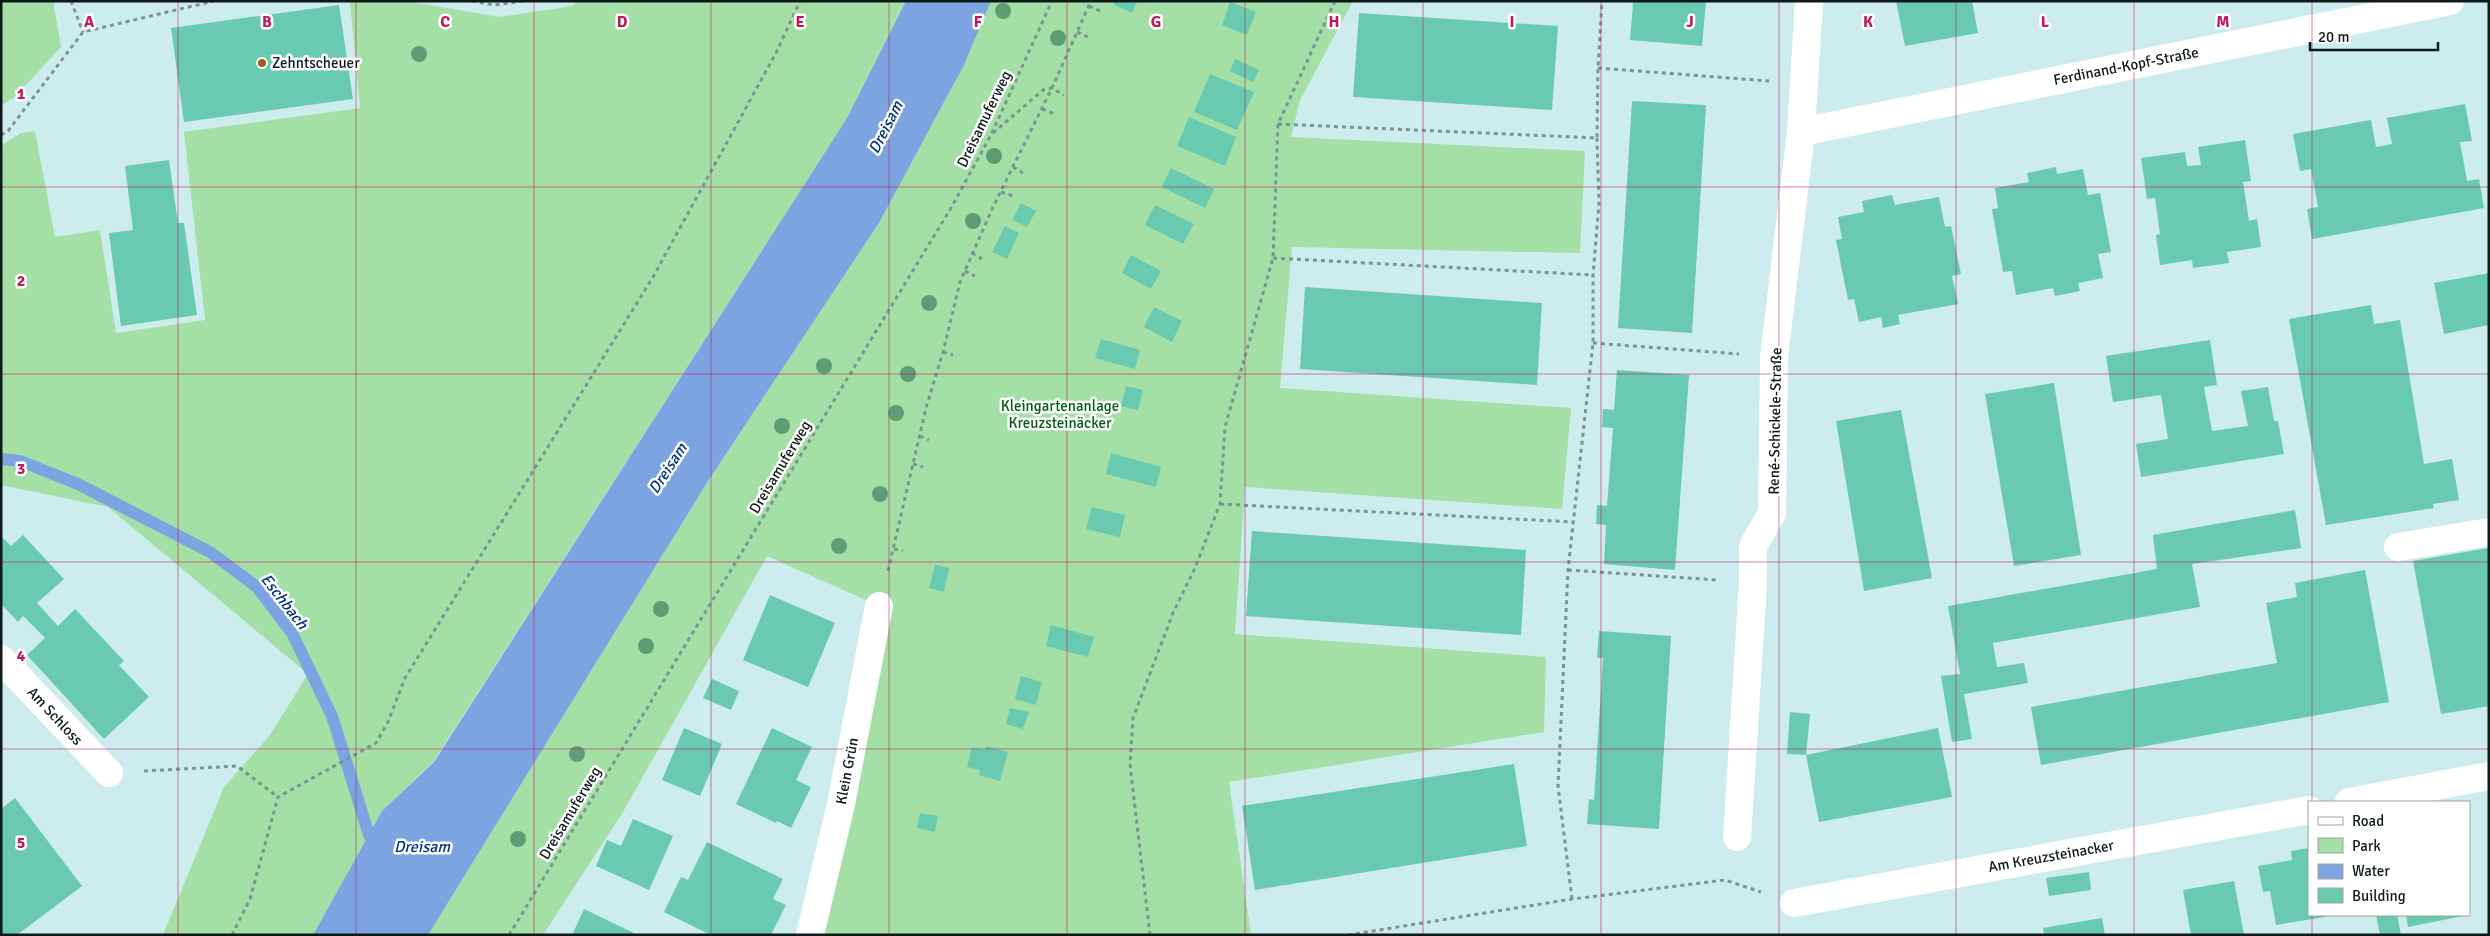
<svg xmlns="http://www.w3.org/2000/svg" width="2490" height="936" viewBox="0 0 2490 936" font-family="Signika,sans-serif">
<style>
.green{fill:#a4dfa5}
.water{fill:#7ba4e1}
.lines{fill:none;stroke-linecap:round;stroke-linejoin:round}
.stream{stroke:#7ba4e1;stroke-width:12}
.building{fill:#69caaf}
.path{stroke:#7c9394;stroke-width:3;stroke-dasharray:4 4;stroke-linecap:butt}
.minor{stroke:#fff;stroke-width:28}
.tree{fill:#5c9d76}
.grid{fill:none;stroke:#c2185b;stroke-width:1;stroke-opacity:0.55}
.poi-dot{fill:#9b5d22;stroke:#fff;stroke-width:2}
.labels{text-anchor:middle;stroke-width:5;stroke-linejoin:round;paint-order:stroke}
.poi-label{font-size:15px;fill:#0e191a;stroke:#fff;text-anchor:start}
.street-label{font-size:15px;fill:#0e191a;stroke:#fff}
.park-label{font-size:15px;fill:#005c14;stroke:#fff}
.water-label{font-size:16px;font-style:italic;fill:#00357b;stroke:#fff}
.grid-label{font-size:16px;text-anchor:middle;font-weight:bold;fill:#c2185b;stroke:#fff;stroke-width:5;stroke-linejoin:round;paint-order:stroke}
</style>
<rect width="100%" height="100%" fill="#cdecee"/>
<path class="green" d="M1 1H53L61 47 15 97 1 106Z
M350 1H406L499 17 572 6 580 1H906L847 118 433 762 382 811 313 935H163L224 787 270 735 308 674 108 507 1 485V146L21 133 35 131 55 237 100 230 116 333 205 320 184 132 360 108Z
M991 1H1353L1300 100 1291 137 1585 151 1580 253 1292 247 1280 388 1571 408 1562 509 1245 487 1235 634 1546 657 1544 732 1229 782 1251 935H821L879 606 767 556 623 812 543 935H428L710 478 879 223 964 65Z"/>
<path class="water" d="M906 1H991L964 65 879 223 710 478 428 935H313L382 811 434 762 847 118Z"/>
<g class="lines">
<path class="stream" d="M1 459 20 461 78 484 210 552 257 587 292 633 332 716 369 835 380 848"/>
</g>
<path class="building" d="M1115 1H1137L1132 13 1113 4Z
M1629 1H1706L1702 46 1630 40 1633 3Z
M1896 1H1972L1978 33 1905 46Z
M1230 2 1256 12 1247 35 1222 25Z
M339 5 353 99 184 122 171 28Z
M1359 13 1558 26 1552 110 1353 97Z
M1235 59 1259 70 1253 82 1230 71Z
M1210 74 1254 92 1237 130 1194 112Z
M1632 101 1706 105 1692 333 1618 328Z
M2465 104 2472 141 2460 142 2467 181 2479 179 2484 208 2312 239 2307 209 2318 207 2311 169 2300 171 2293 134 2371 120 2376 147 2392 144 2387 118Z
M1189 117 1236 137 1225 166 1177 146Z
M2245 140 2251 181 2243 182 2249 221 2257 219 2261 247 2227 252 2229 263 2193 268 2192 260 2160 265 2156 235 2160 234 2155 198 2147 199 2141 158 2185 152 2187 166 2201 165 2198 147Z
M169 160 178 223H184L197 315 121 326 109 233 133 230 125 166Z
M2056 167 2057 174 2083 169 2088 195 2100 193 2111 252 2098 254 2103 278 2078 283 2080 291 2055 296 2053 288 2016 295 2012 271 2003 272 1992 209 1998 208 1995 188 2029 182 2027 173Z
M1171 168 1214 189 1205 208 1162 187Z
M1892 195 1895 205 1939 197 1945 227 1951 226 1961 274 1952 276 1958 304 1898 315 1900 324 1883 328 1881 317 1859 322 1854 299 1848 300 1836 240 1842 239 1838 217 1864 212 1862 201Z
M1021 203 1036 211 1027 227 1012 220Z
M1155 205 1194 224 1183 244 1145 225Z
M1005 226 1019 233 1007 259 992 252Z
M1131 255 1161 271 1151 289 1122 273Z
M2489 273V325L2444 334 2434 283Z
M1305 287 1542 303 1537 385 1300 369Z
M2371 305 2374 324 2400 320 2424 464 2452 459 2459 500 2433 504 2434 508 2326 525 2289 319Z
M1154 307 1182 321 1172 342 1144 327Z
M1101 339 1140 350 1135 369 1095 358Z
M2210 340 2217 385 2204 387 2212 431 2248 426 2241 391 2268 387 2274 421H2278L2284 454 2141 477 2136 444 2168 439 2161 395 2113 402 2106 356Z
M1617 370 1689 375 1675 570 1604 564 1606 525 1596 524 1597 505 1607 506 1613 428 1602 427 1603 409 1614 410Z
M2054 383 2081 555 2014 566 1985 394Z
M1126 386 1143 390 1138 410 1121 406Z
M1901 410 1932 578 1864 591 1836 421Z
M1111 453 1161 467 1156 487 1106 474Z
M1092 507 1125 515 1120 537 1086 529Z
M2295 510 2301 548 2192 564 2200 607 1993 643 1997 667 2024 663 2028 683 1964 694 1972 739 1952 742 1941 676 1960 674 1948 606 2157 569 2153 535Z
M1252 531 1526 550 1521 635 1246 616Z
M23 535 64 579 37 603 58 626 75 609 124 661 119 665 149 697 104 739 27 655 45 638 23 616 18 622 1 604V536L11 546Z
M2488 548 2489 706 2441 714 2413 561Z
M935 565 949 568 944 592 929 588Z
M2365 570 2389 702 2041 765 2031 707 2277 663 2266 603 2297 597 2295 583Z
M770 595 835 623 808 687 743 660Z
M1051 625 1094 637 1088 657 1046 646Z
M1599 631 1671 636 1659 829 1587 824 1589 799 1594 800 1603 658H1597Z
M1021 676 1042 682 1036 705 1015 699Z
M712 679 739 691 731 710 703 698Z
M1010 708 1029 712 1023 729 1006 724Z
M1790 712 1810 714 1806 755 1938 728 1952 797 1819 822 1806 755 1787 754Z
M684 728 722 744 700 796 662 780Z
M772 728 812 747 796 780 811 787 791 828 777 821 776 823 736 804Z
M986 746 1008 752 1000 781 979 775 980 770 967 767 972 747 985 750Z
M1514 764 1527 846 1255 890 1242 806Z
M15 798 82 886 17 935H1V809Z
M920 813 938 816 935 832 917 828Z
M633 819 673 836 649 890 596 866 607 840 621 846Z
M707 842 783 879 773 899 786 905 771 935H711L664 912 681 877 688 880Z
M2309 848V915H2325V917L2276 925 2270 891 2263 892 2258 866 2292 860 2291 851Z
M2089 872 2091 890 2049 896 2046 878Z
M2234 881 2244 935H2191L2183 890Z
M584 909 638 935H572Z
M2376 915H2397L2401 935H2380Z
M2406 915H2463V916L2408 927Z
M2102 918 2105 935H2044L2043 928Z"/>
<g class="lines">
<path class="path" d="M71 1 83 32
M472 1 494 5 524 1
M1089 6 1100 11
M1077 32 1088 37
M1598 68 1769 81
M1042 109 1055 114
M1278 124 1597 138 1598 68 1602 1
M993 133 1043 90 1052 88 1064 95
M1 135 8 131 83 32 214 1
M1013 167 1023 173
M1001 192 1013 196
M972 253 982 259
M1273 258 1593 275
M965 271 975 276
M1593 343 1739 354
M943 352 953 355
M920 436 929 440
M913 464 923 467
M1220 504 1574 522
M894 549 903 551
M1568 570 1717 580
M888 571 926 408 943 352 960 282 993 207 1052 88 1091 1
M144 771 237 766 278 797
M1572 899 1558 786 1568 570 1593 343V275L1599 204 1597 138
M232 935 250 899 278 797 376 743 388 722 405 678 653 277 776 53 800 1
M509 935 951 208 991 135 1052 1
M1150 935 1130 765 1133 718 1173 613 1195 568 1220 504 1225 427 1273 258 1278 124 1335 1
M1348 935 1572 899 1725 880 1761 892"/>
<path class="minor" d="M1801 132 2450 1
M2398 547 2489 532
M1 659 109 773
M2349 802 2489 776
M1737 837 1753 583V546L1772 513 1774 357 1801 132 1809 1
M1794 903 2309 810
M810 935 841 804 879 606"/>
</g>
<g class="tree">
<circle cx="1003" cy="11" r="8"/>
<circle cx="1058" cy="38" r="8"/>
<circle cx="419" cy="54" r="8"/>
<circle cx="994" cy="156" r="8"/>
<circle cx="973" cy="221" r="8"/>
<circle cx="929" cy="303" r="8"/>
<circle cx="824" cy="366" r="8"/>
<circle cx="908" cy="374" r="8"/>
<circle cx="896" cy="413" r="8"/>
<circle cx="782" cy="426" r="8"/>
<circle cx="880" cy="494" r="8"/>
<circle cx="839" cy="546" r="8"/>
<circle cx="661" cy="609" r="8"/>
<circle cx="646" cy="646" r="8"/>
<circle cx="577" cy="754" r="8"/>
<circle cx="518" cy="839" r="8"/>
</g>
<path class="grid" d="M178 1V935M356 1V935M534 1V935M711 1V935M889 1V935M1067 1V935M1245 1V935M1423 1V935M1601 1V935M1779 1V935M1956 1V935M2134 1V935M2312 1V802M1 187H2489M1 374H2489M1 562H2489M1 749H2489M2312 915V935"/>
<circle class="poi-dot" cx="262" cy="63" r="5"/>
<g class="labels">
<g class="poi-label">
<text x="272" y="68">Zehntscheuer</text>
</g>
<g class="street-label">
<text transform="translate(2126 66) rotate(-11)" y="5">Ferdinand-Kopf-Straße</text>
<text transform="translate(984 119) rotate(-64)" y="5">Dreisamuferweg</text>
<text transform="translate(1775 421) rotate(-89)" y="5">René-Schickele-Straße</text>
<text transform="translate(780 467) rotate(-59)" y="5">Dreisamuferweg</text>
<text transform="translate(55 716) rotate(47)" y="5">Am Schloss</text>
<text transform="translate(847 771) rotate(-79)" y="5">Klein Grün</text>
<text transform="translate(570 813) rotate(-59)" y="5">Dreisamuferweg</text>
<text transform="translate(2051 856) rotate(-10)" y="5">Am Kreuzsteinacker</text>
</g>
<g class="park-label">
<text x="1060" y="411">Kleingartenanlage<tspan x="1060" dy="17">Kreuzsteinäcker</tspan></text>
</g>
<g class="water-label">
<text transform="translate(885 127) rotate(-63)" y="6">Dreisam</text>
<text transform="translate(667 468) rotate(-57)" y="6">Dreisam</text>
<text transform="translate(285 601) rotate(52)" y="6">Eschbach</text>
<text x="422" y="852">Dreisam</text>
</g>
</g>
<g class="grid-label">
<text x="89" y="27">A</text>
<text x="267" y="27">B</text>
<text x="445" y="27">C</text>
<text x="622" y="27">D</text>
<text x="800" y="27">E</text>
<text x="978" y="27">F</text>
<text x="1156" y="27">G</text>
<text x="1334" y="27">H</text>
<text x="1512" y="27">I</text>
<text x="1690" y="27">J</text>
<text x="1868" y="27">K</text>
<text x="2045" y="27">L</text>
<text x="2223" y="27">M</text>
<text x="21" y="99">1</text>
<text x="21" y="286">2</text>
<text x="21" y="474">3</text>
<text x="21" y="661">4</text>
<text x="21" y="848">5</text>
</g>
<rect width="2490" height="936" fill="none" stroke="#0e191a" stroke-width="5"/>
<rect x="2308" y="801" width="162" height="115" fill="#ffffff" stroke="#9fa3a3"/>
<rect x="2318" y="817" width="25" height="8" fill="#ffffff" stroke="#9fa3a3"/>
<text x="2352" y="826" font-size="15" fill="#0e191a">Road</text>
<rect x="2318" y="838" width="25" height="15" fill="#a4dfa5" stroke="#9fa3a3"/>
<text x="2352" y="851" font-size="15" fill="#0e191a">Park</text>
<rect x="2318" y="864" width="25" height="15" fill="#7ba4e1" stroke="#9fa3a3"/>
<text x="2352" y="876" font-size="15" fill="#0e191a">Water</text>
<rect x="2318" y="888" width="25" height="15" fill="#69caaf" stroke="#9fa3a3"/>
<text x="2352" y="901" font-size="15" fill="#0e191a">Building</text>
<path d="M2310 42v8h128v-8" fill="none" stroke="#0e191a" stroke-width="2.5"/>
<text x="2318" y="42" font-size="15" fill="#0e191a" stroke="#ffffff" stroke-width="4" paint-order="stroke">20 m</text>
</svg>
